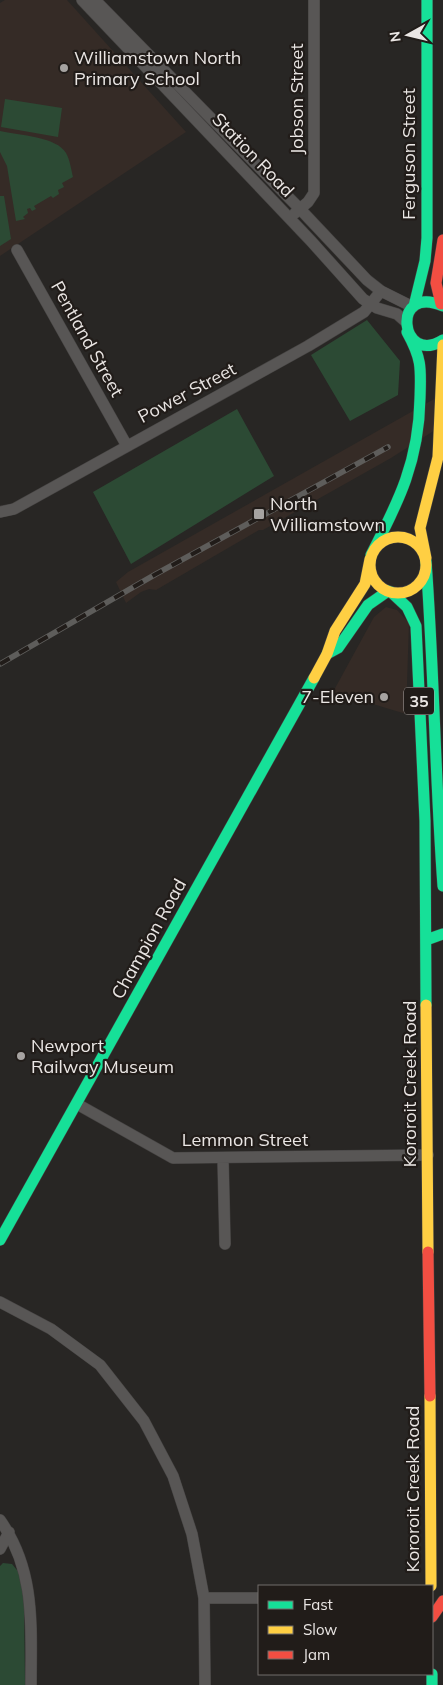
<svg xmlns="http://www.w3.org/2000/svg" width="443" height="1685" viewBox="0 0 443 1685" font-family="Mulish,sans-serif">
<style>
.built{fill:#352b26}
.green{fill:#2c4a34}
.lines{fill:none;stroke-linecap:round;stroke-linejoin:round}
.street-casing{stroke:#444241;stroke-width:12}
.fast-casing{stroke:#444241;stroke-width:12}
.slow-casing{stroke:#444241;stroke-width:12}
.jam-casing{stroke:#444241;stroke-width:12}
.street{stroke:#585655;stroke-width:11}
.fast{stroke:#16e098;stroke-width:11}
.slow{stroke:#ffcf43;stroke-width:11}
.jam{stroke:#f24e42;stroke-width:11}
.rail-casing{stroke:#5e5d5b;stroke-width:5.5}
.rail{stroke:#211c19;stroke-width:4;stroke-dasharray:11;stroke-linecap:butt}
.poi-dot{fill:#a6a3a1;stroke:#211c19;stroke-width:2}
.labels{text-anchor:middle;stroke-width:4.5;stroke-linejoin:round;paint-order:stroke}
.shield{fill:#211c19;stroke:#aea9a7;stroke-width:1}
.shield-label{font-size:16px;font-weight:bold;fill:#eae6e4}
.poi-label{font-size:18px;fill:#eae6e4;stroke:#211c19;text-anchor:start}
.street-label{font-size:18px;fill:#eae6e4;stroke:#211c19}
</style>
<rect width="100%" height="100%" fill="#282624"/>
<path class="built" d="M5 0H67L186 132 0 256V3Z
M443 394V425L391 458 263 530H259L156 590 149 589 141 592 126 603 116 582 128 572Z
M386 607 397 610 409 623 406 714 333 692 374 617Z"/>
<path class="green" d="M5 99 62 108 58 137 1 127Z
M0 131C19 135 57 137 66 153 70 160 71 169 73 177L62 183 64 187 58 190 59 194 53 198 51 196 34 206 36 209 32 211 30 208 27 209 28 213 23 217 25 219 16 221 7 166 0 152Z
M0 196H4L11 239 0 246Z
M367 320 400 361 398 395 350 421 311 355Z
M237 409 274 476 131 564 93 492Z
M3 1563 12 1564 21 1575 24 1598 25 1685H0V1566Z"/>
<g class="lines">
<g class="street-casing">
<path id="street" d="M82 0 311 241 363 299 377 308 397 314 406 322
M95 0 300 209 367 280 381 291 413 307
M295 213 308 202 314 193V0
M17 250 127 446
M0 512 14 509 308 346 364 312 381 291
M77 1104 173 1158 428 1155
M223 1158 225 1244
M0 1302 51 1329 100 1365 144 1421 173 1476 192 1534 204 1598 205 1685
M0 1520C36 1571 31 1626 31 1685
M0 1549 9 1532
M204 1598H259"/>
</g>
<g class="fast-casing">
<path id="fast" d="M414 306 425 261 427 238V0
M443 306C390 283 400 367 443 340
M371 555C399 501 419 461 420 398 421 368 422 359 407 332
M426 561C434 669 435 778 443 886
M391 592 407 607 416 626 425 821 426 1005
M327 654 338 648 368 605 388 591
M426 940 443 934
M0 1240 314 678
M432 1674V1685"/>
</g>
<g class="slow-casing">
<path id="slow" d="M370 565a28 28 0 1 1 56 0a28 28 0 1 1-56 0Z
M426 558 420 528 438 457 443 345
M314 678 327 654 335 631 365 584 370 559
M426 1005 428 1252
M430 1396 431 1586"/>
</g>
<g class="jam-casing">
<path id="jam" d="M441 304 436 283 443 240
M428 1252 430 1396
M432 1617 443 1601"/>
</g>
<use href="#street" class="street"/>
<use href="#fast" class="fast"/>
<use href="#slow" class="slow"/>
<use href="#jam" class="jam"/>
<g class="rail-casing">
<path id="rail" d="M0 664 156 574 388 447"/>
</g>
<use href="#rail" class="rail"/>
</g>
<g class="poi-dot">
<circle cx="64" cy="68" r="5"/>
<rect x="253" y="508" width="12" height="12" rx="2.5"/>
<circle cx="384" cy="697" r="5"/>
<circle cx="21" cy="1056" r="5"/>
</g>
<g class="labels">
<rect class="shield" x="404" y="687.5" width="30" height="27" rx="4"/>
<g class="shield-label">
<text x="419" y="707">35</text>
</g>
<g class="poi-label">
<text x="74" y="64">Williamstown North<tspan x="74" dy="21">Primary School</tspan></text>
<text x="270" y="510">North<tspan x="270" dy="21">Williamstown</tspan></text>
<text x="374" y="703" text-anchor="end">7-Eleven</text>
<text x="31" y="1052">Newport<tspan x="31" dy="21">Railway Museum</tspan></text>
</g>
<g class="street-label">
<text transform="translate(297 99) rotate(-90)" y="6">Jobson Street</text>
<text transform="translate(409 154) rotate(-90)" y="6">Ferguson Street</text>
<text transform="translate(253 155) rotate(46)" y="6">Station Road</text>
<text transform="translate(87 339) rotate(61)" y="6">Pentland Street</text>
<text transform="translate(187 393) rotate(-28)" y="6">Power Street</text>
<text transform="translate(149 939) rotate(-61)" y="6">Champion Road</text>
<text transform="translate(410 1084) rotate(-90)" y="6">Kororoit Creek Road</text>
<text x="245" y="1146">Lemmon Street</text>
<text transform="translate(413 1489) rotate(-90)" y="6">Kororoit Creek Road</text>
</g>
</g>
<rect x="258" y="1585" width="175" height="90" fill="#211c19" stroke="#716d6a"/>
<rect x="268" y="1601" width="25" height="8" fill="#16e098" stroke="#716d6a"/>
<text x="303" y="1610" font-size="15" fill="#eae6e4">Fast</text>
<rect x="268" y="1626" width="25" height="8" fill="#ffcf43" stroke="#716d6a"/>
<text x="303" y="1635" font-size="15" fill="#eae6e4">Slow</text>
<rect x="268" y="1651" width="25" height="8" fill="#f24e42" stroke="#716d6a"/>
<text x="303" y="1660" font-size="15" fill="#eae6e4">Jam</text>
<g transform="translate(408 35) rotate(262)" stroke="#211c19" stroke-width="4" paint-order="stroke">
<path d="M0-4L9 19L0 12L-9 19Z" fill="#eae6e4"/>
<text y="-8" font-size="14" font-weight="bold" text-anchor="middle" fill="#eae6e4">N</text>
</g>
</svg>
